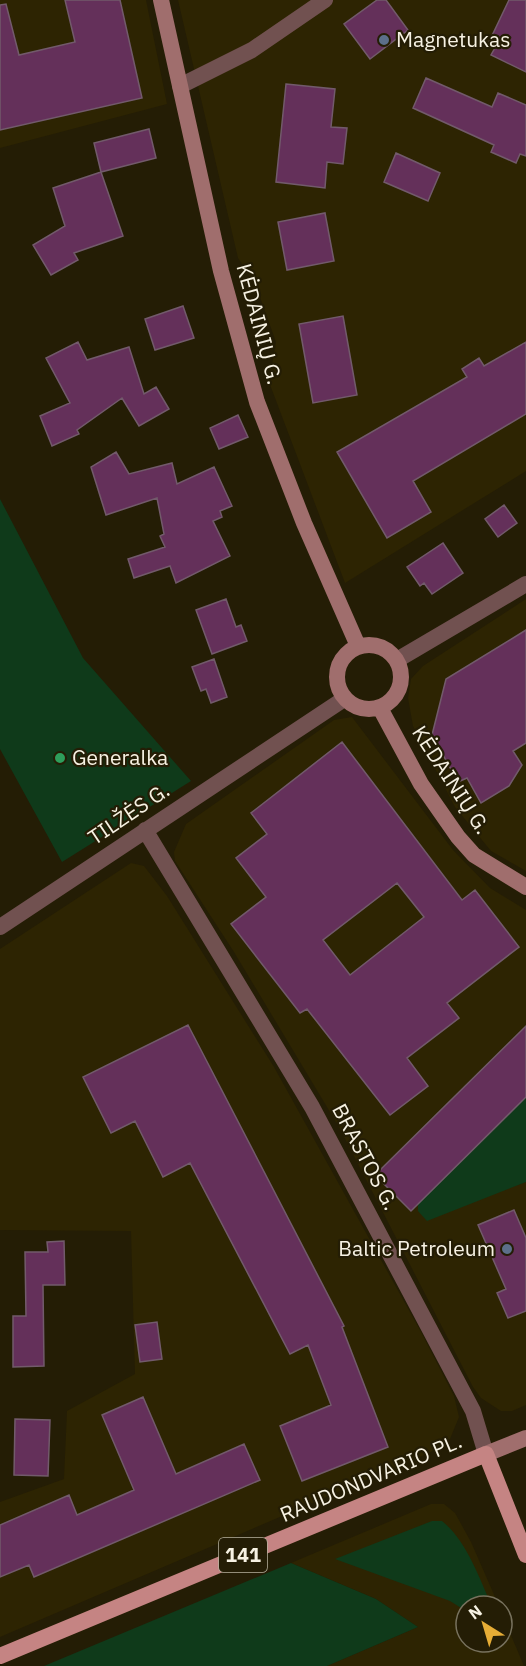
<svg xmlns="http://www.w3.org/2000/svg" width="526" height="1666" viewBox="0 0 526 1666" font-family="'IBM Plex Sans',sans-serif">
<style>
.built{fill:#2d2402}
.green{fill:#0f3a1a}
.building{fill:#64305a;stroke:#725a6b;stroke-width:1.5;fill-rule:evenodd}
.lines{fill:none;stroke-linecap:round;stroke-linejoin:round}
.minor{stroke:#715150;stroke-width:16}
.secondary{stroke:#a06e6d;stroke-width:16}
.primary{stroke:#c58483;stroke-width:16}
.service-dot{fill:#5c6f8a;stroke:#241d05;stroke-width:2}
.leisure-dot{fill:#2e9e5b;stroke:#241d05;stroke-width:2}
.labels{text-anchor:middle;stroke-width:4.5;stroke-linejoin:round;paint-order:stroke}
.shield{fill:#241d05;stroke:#b8b2a0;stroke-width:1.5}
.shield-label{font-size:20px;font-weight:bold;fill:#f7f2e3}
.poi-label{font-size:21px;fill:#f7f2e3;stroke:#241d05;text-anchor:start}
.street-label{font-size:21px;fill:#f7f2e3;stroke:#241d05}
</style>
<rect width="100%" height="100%" fill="#241d05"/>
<path class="built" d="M0 0H146L167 104 0 148Z
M178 0H526V471L345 583 269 382 276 342 256 286 238 258Z
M526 599V871L491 851 455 807 413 726 408 698 411 679 423 666Z
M352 717 453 850 490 888 526 910V1097L418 1204 494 1193 526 1182V1405L512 1411H501L481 1398 473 1387 339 1127 234 952 175 861 174 852 186 824 334 720Z
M131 863 144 866 167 896 274 1067 421 1332 454 1396 459 1417 450 1439 429 1453 0 1637V1502L64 1479 67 1411 135 1374 131 1231 0 1230V949Z
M431 1504H444L455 1513 471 1542 499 1606H466V1642H502V1614L524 1666H327L418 1627 376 1599 291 1563Z"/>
<path class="green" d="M0 499 83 658 191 781 62 862 0 749Z
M526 1097V1182L427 1221 418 1211V1204Z
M432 1521H442C467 1541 479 1578 492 1606H466V1611L450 1601 335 1559Z
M291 1563 376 1599 418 1627 327 1666H44Z"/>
<path class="building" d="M65 0H120L142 98 0 130V5L6 4 19 55 75 42Z
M377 0H386L408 30 370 59 344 24Z
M509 0H526V72L491 55 496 46 489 42Z
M426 78 492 107 498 93 526 105V156L520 154 516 163 491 152 494 145 413 108Z
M286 84 335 89 331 127 347 128 343 164 327 162 325 188 276 182Z
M149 129 156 158 101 172 94 143Z
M396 153 440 173 428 201 384 182Z
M101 172 123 236 74 253 78 260 51 275 33 245 65 226 53 188Z
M325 213 334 261 287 270 278 222Z
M183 306 194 338 155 350 145 319Z
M343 316 357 395 313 403 299 324Z
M78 342 87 360 129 347 144 394 156 387 169 409 139 426 122 398 77 430 79 434 52 446 40 416 70 403 46 358Z
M526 342V414L413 481 431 512 387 538 337 452 467 377 462 369 479 358 484 366Z
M238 415 248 437 219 449 210 428Z
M116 452 129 474 172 463 177 484 214 467 232 506 220 511 222 517 213 521 230 556 176 583 170 566 134 578 128 559 165 547 160 536 164 534 157 498 106 515 91 467Z
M504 505 517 523 498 537 485 519Z
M443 543 463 573 432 594 424 583 420 586 407 567Z
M226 599 236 627 241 625 247 641 212 654 196 610Z
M526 630V743L513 751 522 765 509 786 481 803 467 778 458 782 432 735 446 679Z
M214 659 227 697 211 703 206 689 201 691 192 667Z
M342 742 462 900 475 890 519 947 447 1003 459 1018 407 1058 428 1086 390 1115 307 1009 300 1013 231 924 266 897 236 858 267 834 251 813ZM397 883 424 917 350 975 323 940Z
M188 1025 344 1326 342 1327 388 1447 302 1481 280 1426 331 1405 308 1345 290 1354 190 1163 163 1177 135 1121 111 1133 83 1077Z
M526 1026V1097L411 1211 375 1175Z
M514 1210 526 1238V1311L508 1318 497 1293 506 1289 478 1225Z
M64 1241 65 1285H43L44 1366 13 1367V1316H26L25 1252H48L47 1242Z
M157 1322 162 1359 140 1362 135 1325Z
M143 1397 176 1474 244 1444 260 1480 34 1577 29 1565 0 1577V1525L69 1495 77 1515 134 1490 102 1415Z
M15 1419 50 1420 48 1476 14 1475Z"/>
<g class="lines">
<path class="minor" d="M180 86 252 50 325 0
M397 660 526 584
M145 830 312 1107 473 1411 486 1454
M0 927 344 699"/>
<path class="secondary" d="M161 0 221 271 257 402 304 523 358 646
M337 677a32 32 0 1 1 64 0a32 32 0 1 1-64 0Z
M380 708 421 784 458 837 474 855 526 887
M486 1454 526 1438"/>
<path class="primary" d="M0 1656 486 1454 526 1555"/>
</g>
<g class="service-dot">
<circle cx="384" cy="40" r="6"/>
<circle cx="507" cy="1249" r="6"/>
</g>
<circle class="leisure-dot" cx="60" cy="758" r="6"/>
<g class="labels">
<rect class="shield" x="219" y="1538" width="48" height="34" rx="4.5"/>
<g class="shield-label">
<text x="243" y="1562">141</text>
</g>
<g class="poi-label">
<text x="396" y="47">Magnetukas</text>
<text x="72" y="765">Generalka</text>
<text x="495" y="1256" text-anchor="end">Baltic Petroleum</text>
</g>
<g class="street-label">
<text transform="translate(259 324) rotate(75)" y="7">KĖDAINIŲ G.</text>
<text transform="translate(451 780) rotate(57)" y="7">KĖDAINIŲ G.</text>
<text transform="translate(129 814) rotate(-34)" y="7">TILŽĖS G.</text>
<text transform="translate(365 1157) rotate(62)" y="7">BRASTOS G.</text>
<text transform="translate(371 1478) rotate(-23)" y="7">RAUDONDVARIO PL.</text>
</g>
</g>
<g transform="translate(484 1624) rotate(323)"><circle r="28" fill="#241d05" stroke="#78725e" stroke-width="1.5"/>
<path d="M0-4.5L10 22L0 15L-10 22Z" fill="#e6ad36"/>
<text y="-9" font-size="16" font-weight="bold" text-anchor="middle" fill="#f7f2e3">N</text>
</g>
</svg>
